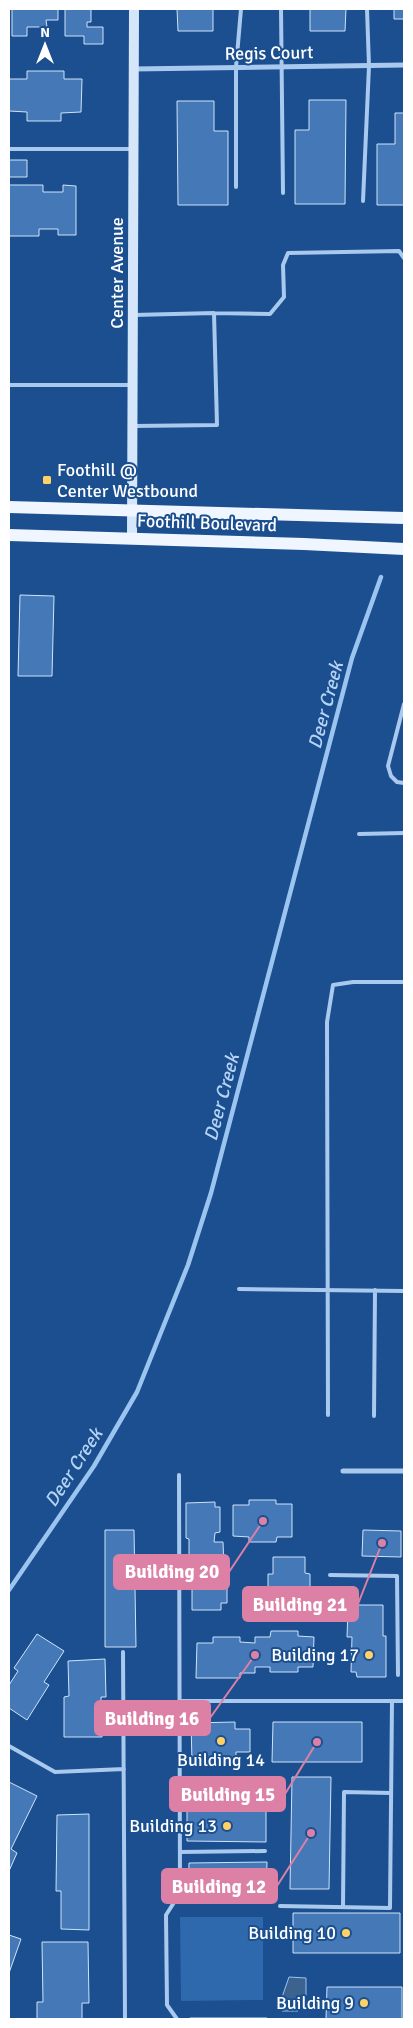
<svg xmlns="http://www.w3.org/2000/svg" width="413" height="2028" viewBox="0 0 413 2028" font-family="Signika,sans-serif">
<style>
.green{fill:#2e69ad}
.water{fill:#3c6290;stroke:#9cc4f0}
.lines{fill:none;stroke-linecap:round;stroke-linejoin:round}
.stream{stroke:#9cc4f0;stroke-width:4.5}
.building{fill:#4478b7;stroke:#cfe3fa}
.lane{stroke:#a9c9ee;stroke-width:4}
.street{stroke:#a9c9ee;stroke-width:5}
.secondary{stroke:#d6e6fa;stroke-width:10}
.primary{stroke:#f0f6ff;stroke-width:12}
.poi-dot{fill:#ffd166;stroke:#1b4f8f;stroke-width:2}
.labels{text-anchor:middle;stroke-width:4;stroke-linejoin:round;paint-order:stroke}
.street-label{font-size:18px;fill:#fff;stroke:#1b4f8f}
.poi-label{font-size:18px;fill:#fff;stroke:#1b4f8f;text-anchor:end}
.water-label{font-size:19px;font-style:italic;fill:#b5d3f5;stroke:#1b4f8f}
.leader{fill:none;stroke:#dd80a5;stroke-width:2}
.callout-dot{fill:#dd80a5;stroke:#1b4f8f;stroke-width:2}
.callout{fill:#dd80a5;stroke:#dd80a5;stroke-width:2}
.callout-label{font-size:19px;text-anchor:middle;font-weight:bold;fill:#fff}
</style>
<rect width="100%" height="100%" fill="#1b4f8f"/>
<path class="green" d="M180 1917H263V2000L181 2001Z"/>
<path class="water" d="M289 1977 306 1978V1995L298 2011H282L281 2000Z"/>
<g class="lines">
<path class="stream" d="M9 1590 94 1466 137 1392 188 1265 211 1193 352 658 381 577"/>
</g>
<path class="building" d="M12 9H58V20H46L47 27H27V36H12Z
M65 9H91V22H87V27H103V44H84V36H65Z
M177 9H213V31H178Z
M310 9H346L345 31H310Z
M394 9H404V19H394Z
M27 71H64V79H82L81 112 61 113V121H27V112L9 111V79H27Z
M309 100H346L345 204H295V130H309Z
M177 101H214V131H228V205H178Z
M395 113H404V205H377V144H395Z
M9 160H27V177H9Z
M9 185H43V192H63V185L76 186V235H58V229H39V236H9Z
M20 595 54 596 52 676H18Z
M249 1500H276V1504H292V1537H277L276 1542H249V1537L233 1536V1505H249Z
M215 1502V1507H220V1532L215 1533 214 1542H223L224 1569H217V1578L227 1577V1603H221V1610H192V1574L189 1573V1539L186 1538V1503Z
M105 1530H134L136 1647H105Z
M363 1530 401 1531V1557L362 1556Z
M273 1557H305V1573L310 1574V1601H305V1616H297V1618H280V1616H274V1601H268V1574H273Z
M353 1605H383V1636H386V1677H357L356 1672H351L352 1637H347L348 1610H353Z
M271 1631H298V1636L314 1637 313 1667H298V1672H270V1667H255V1673H240V1678H196L197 1643H213V1637H240V1642L255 1643V1637H270Z
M37 1634 64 1651 44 1682 49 1685 27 1720 9 1708V1685L18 1671 14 1668Z
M105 1659 106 1697H101L102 1737H64V1697L69 1696 68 1661Z
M235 1722V1729H250V1752H236V1761H192L191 1723Z
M273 1722H362V1762H272Z
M292 1777H331L329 1889H290Z
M9 1782 37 1796 11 1849 17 1853 9 1871Z
M187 1810H266V1842L187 1841Z
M89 1814V1930L61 1929V1891H56L57 1815Z
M267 1862 266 1898H188L189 1863Z
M293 1913H400V1953H293Z
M9 1935 21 1939 9 1973Z
M42 1942H88L89 2003H82V2019H37V2002H43Z
M327 1987H402V2019H326Z
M190 2018H267V2019H190Z"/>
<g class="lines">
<path class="lane" d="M281 9 283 193
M9 149H131
M236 187V67L241 9
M363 201 369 66 367 9
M214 313 270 314 284 297 283 265 288 253 399 251 404 258
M9 385H131
M133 426 217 425 214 313 133 315
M404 704 388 766 391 776 397 782 404 783
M359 834 404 833
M239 1289 404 1291
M328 1415 327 1022 333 985 353 982H404
M374 1416 375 1290
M330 1575 397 1576 398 1675
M123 1652 125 2019
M179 1701H404
M9 1746 55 1772 124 1769
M180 1852 265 1851
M280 1906 390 1908 392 1701
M343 1907 344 1792 391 1793
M177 2019 167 2005 166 1915 180 1893 179 1475"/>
<path class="street" d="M134 69 404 65
M343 1471H404"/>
<path class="secondary" d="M132 538 134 9"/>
<path class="primary" d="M9 507 404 518
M9 535 304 544 404 549"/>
</g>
<g class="poi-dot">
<rect x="42" y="475" width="10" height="10" rx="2.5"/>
<circle cx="369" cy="1655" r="5"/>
<circle cx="221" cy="1741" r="5"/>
<circle cx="227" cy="1826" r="5"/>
<circle cx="346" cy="1933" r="5"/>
<circle cx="364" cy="2003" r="5"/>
</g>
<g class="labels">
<g class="street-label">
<text transform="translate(269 53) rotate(-1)" y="6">Regis Court</text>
<text transform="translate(117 273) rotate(-90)" y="6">Center Avenue</text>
<text transform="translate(207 523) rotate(2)" y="6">Foothill Boulevard</text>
</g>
<g class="poi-label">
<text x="57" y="476" text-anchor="start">Foothill @<tspan x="57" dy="21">Center Westbound</tspan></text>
<text x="359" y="1661">Building 17</text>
<text x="221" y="1766" text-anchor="middle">Building 14</text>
<text x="217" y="1832">Building 13</text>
<text x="336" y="1939">Building 10</text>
<text x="354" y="2009">Building 9</text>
</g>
<g class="water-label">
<text transform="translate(325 705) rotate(-75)" y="7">Deer Creek</text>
<text transform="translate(221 1097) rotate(-75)" y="7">Deer Creek</text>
<text transform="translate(73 1467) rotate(-57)" y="7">Deer Creek</text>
</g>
</g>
<path class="leader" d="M263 1521L229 1572M382 1543L358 1604M255 1655L210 1718M317 1742L285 1794M311 1833L277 1886"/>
<g class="callout-dot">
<circle cx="263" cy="1521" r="5"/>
<circle cx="382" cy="1543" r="5"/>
<circle cx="255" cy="1655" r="5"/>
<circle cx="317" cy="1742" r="5"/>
<circle cx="311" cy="1833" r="5"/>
</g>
<g class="callout">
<rect x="114" y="1555" width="115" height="34" rx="5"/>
<rect x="243" y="1587" width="115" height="34" rx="5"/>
<rect x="95" y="1701" width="115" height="34" rx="5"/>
<rect x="170" y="1777" width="115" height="34" rx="5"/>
<rect x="162" y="1869" width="115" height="34" rx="5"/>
</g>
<g class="callout-label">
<text x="172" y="1578">Building 20</text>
<text x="300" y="1611">Building 21</text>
<text x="152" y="1725">Building 16</text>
<text x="228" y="1801">Building 15</text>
<text x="219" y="1893">Building 12</text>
</g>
<rect width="413" height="2028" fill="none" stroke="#ffffff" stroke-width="20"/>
<g transform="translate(45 45)" stroke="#1b4f8f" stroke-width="4" paint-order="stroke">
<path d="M0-4L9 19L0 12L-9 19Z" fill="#ffffff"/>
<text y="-8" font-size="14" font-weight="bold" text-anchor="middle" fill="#ffffff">N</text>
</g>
</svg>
